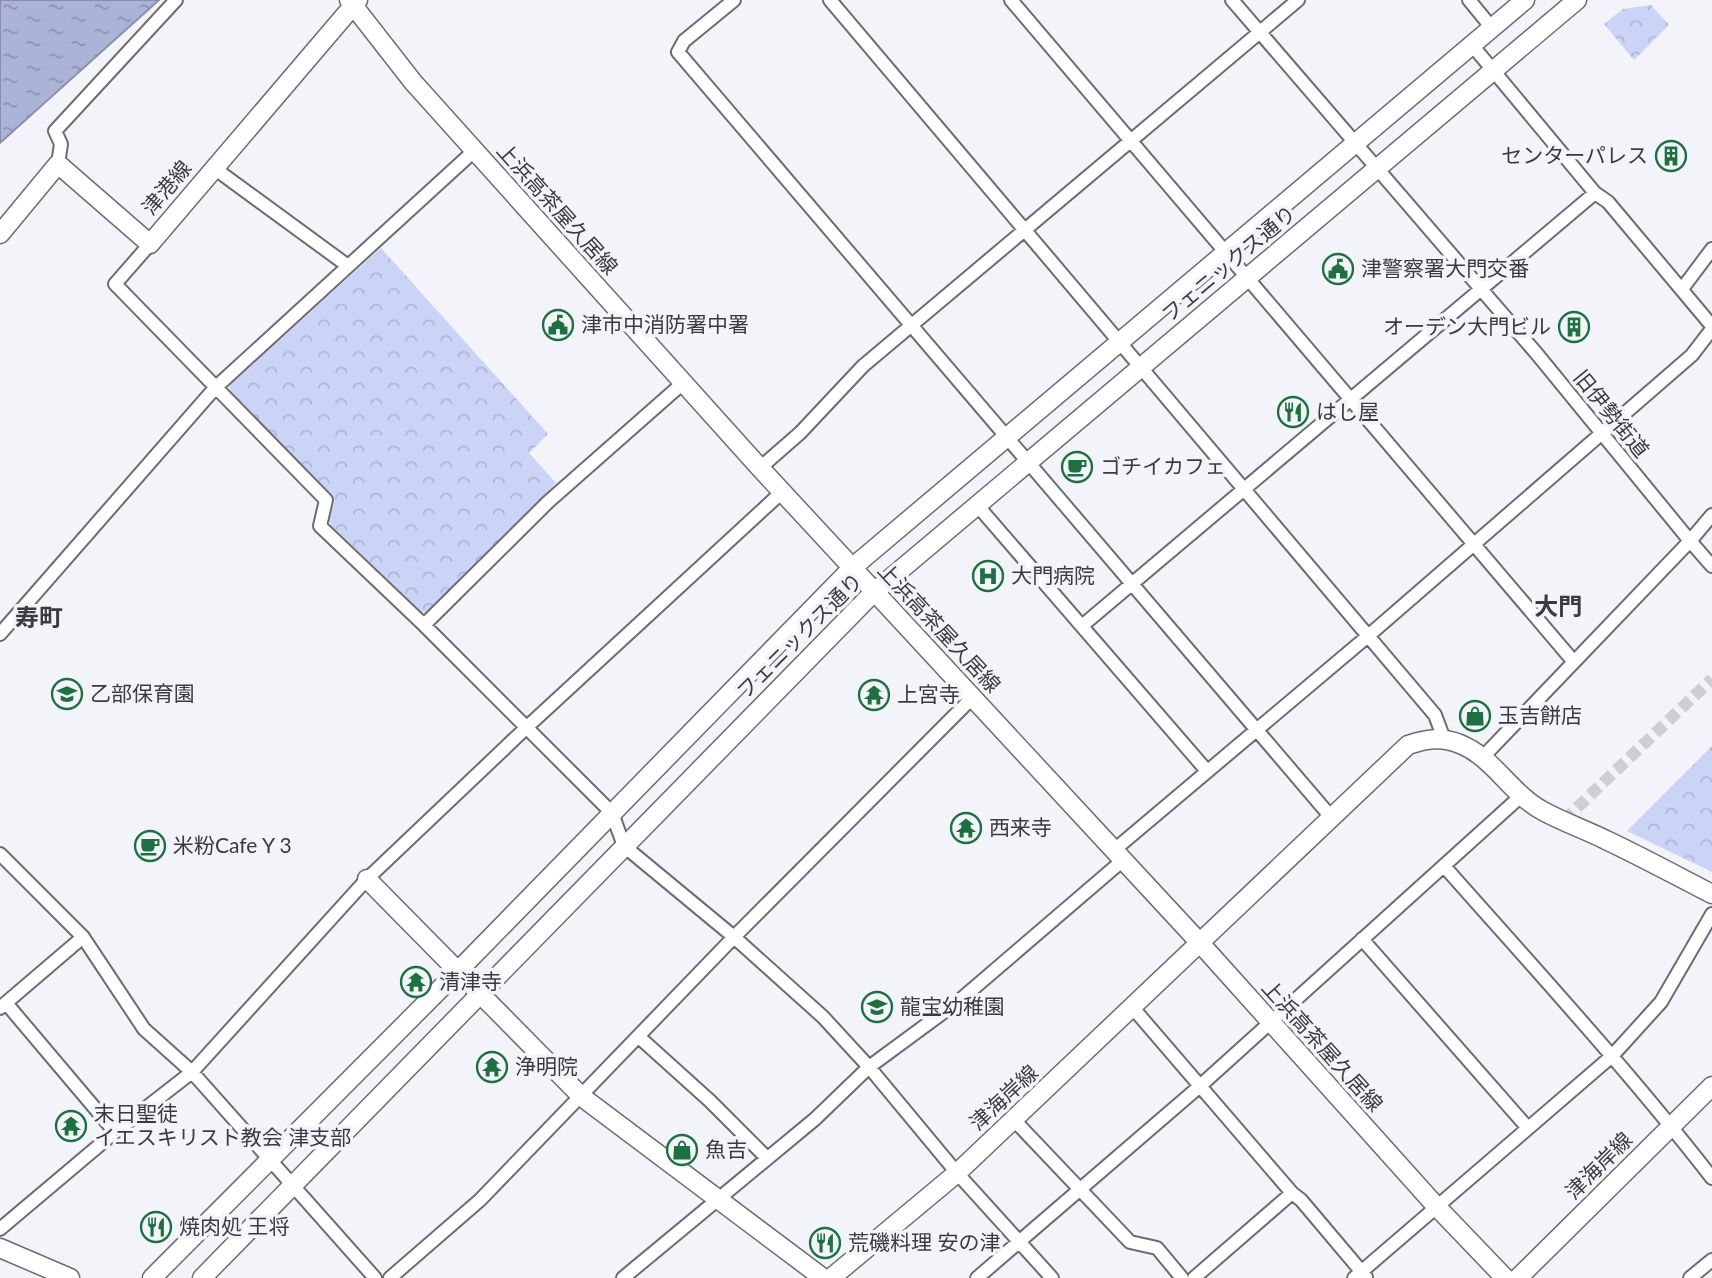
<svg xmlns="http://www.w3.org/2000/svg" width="1712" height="1278" viewBox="0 0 1712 1278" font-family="Lato,'Noto Sans JP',sans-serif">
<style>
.park{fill:url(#park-crowns)}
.water{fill:url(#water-ripples);stroke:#898faa;stroke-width:2}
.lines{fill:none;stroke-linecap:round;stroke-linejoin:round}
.street-tunnel{stroke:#cdcfd4;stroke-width:12;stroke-dasharray:12 6;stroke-linecap:butt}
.street-casing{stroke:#6c6d73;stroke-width:16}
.secondary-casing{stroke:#6c6d73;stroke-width:21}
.street{stroke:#fff;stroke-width:12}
.secondary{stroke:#fff;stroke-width:18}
.labels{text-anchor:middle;stroke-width:7;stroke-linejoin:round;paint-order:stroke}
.poi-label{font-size:21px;fill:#3a3b3d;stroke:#f2f4fa;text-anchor:start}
.street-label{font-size:21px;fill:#3a3b3d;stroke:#f2f4fa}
.quarter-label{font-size:24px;font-weight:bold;fill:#3a3b3d;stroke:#f2f4fa}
</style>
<defs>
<pattern id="park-crowns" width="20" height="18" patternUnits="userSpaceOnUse" patternTransform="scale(1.75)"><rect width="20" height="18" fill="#cbd3f7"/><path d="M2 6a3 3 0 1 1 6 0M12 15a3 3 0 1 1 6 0" fill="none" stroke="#afb6d5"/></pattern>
<pattern id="water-ripples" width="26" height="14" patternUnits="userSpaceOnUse" patternTransform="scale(1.75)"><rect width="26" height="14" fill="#abb3d8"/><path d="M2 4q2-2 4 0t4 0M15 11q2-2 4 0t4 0" fill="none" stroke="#8c93b0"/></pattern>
</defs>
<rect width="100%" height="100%" fill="#f2f4fa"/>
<path class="park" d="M1651 5 1669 25 1634 60 1604 24 1623 9Z
M381 248 548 434 529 453 556 483 428 612H422L331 525 329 520 335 501 229 393 230 385Z
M1712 746V872L1627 831Z"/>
<path class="water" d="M0 0H159L0 143Z"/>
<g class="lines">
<path class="street-tunnel" d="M1564 820 1712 679"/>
<g class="street-casing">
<path id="street" d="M734 0 684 41 678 52 1331 817
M830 0 1435 715 1444 739
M1011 0 1574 662
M1232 0 1537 354 1690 541 1712 515
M1469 0 1492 28
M1472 45 1595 193 1608 202 1712 326
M58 164 61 144 55 131 176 0
M214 168 348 266
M150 244 115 284 326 500 320 526 424 625 612 813 624 846 734 937 823 1017 869 1067 957 1173 1052 1278
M1682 289 1712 249
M760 468 800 433 863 366 1298 0
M977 505 1207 771
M424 625 548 502 683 383
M1083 625 1595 193
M0 634 215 388 474 151
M1482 758 1690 541 1712 566
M1113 851 1368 636 1692 355 1712 329
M0 854 83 937 144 1029 192 1072 375 1278
M1444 866C1535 969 1628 1070 1712 1178
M1362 939 1527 1127
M6 1003 115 1132
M0 1008 83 937
M1133 1008 1292 1193 1301 1200 1366 1277
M639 1037 710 1101 767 1158
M1014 1120 1130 1242 1157 1248 1182 1278
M0 1229 115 1132 192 1072 367 879 527 727 782 492
M390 1278 480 1200 734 937 972 698
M623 1278 815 1119 869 1067 960 1000 1122 861
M977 1278 1200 1086 1521 796
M1194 1278 1292 1193
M1354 1278 1612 1056 1661 1002 1712 914
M1690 1278 1712 1260"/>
</g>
<g class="secondary-casing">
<path id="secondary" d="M349 0 413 82 760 468 1200 943 1436 1206 1505 1278
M0 234 58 164 150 244 358 0
M367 879 582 1097 823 1278
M0 1248 70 1278
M152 1278 459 970 853 567 1525 0
M202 1278 873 593 1577 0
M831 1278 957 1173 1408 745C1426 739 1441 736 1460 744 1493 757 1511 794 1543 811 1563 822 1586 830 1606 840 1642 857 1677 876 1712 894
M1518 1278 1712 1086"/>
</g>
<use href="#street" class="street"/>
<use href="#secondary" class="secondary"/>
</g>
<defs>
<g id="building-ring" transform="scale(1.575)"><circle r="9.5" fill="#f2f4fa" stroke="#1e7041" stroke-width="1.5"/><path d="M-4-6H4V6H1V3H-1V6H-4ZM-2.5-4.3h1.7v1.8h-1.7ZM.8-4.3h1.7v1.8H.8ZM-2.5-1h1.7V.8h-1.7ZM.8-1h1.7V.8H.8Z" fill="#1e7041"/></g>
<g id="civic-ring" transform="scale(1.575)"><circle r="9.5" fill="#f2f4fa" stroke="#1e7041" stroke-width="1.5"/><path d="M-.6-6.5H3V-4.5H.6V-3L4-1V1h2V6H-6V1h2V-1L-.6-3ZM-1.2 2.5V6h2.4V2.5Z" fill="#1e7041"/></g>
<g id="restaurant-ring" transform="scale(1.575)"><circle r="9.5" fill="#f2f4fa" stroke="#1e7041" stroke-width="1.5"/><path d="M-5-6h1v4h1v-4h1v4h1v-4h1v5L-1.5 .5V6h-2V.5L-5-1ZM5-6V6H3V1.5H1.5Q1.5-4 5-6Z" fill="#1e7041"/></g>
<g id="cafe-ring" transform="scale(1.575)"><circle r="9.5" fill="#f2f4fa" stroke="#1e7041" stroke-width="1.5"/><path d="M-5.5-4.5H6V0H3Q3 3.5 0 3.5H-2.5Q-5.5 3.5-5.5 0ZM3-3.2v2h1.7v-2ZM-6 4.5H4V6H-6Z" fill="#1e7041"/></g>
<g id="hospital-ring" transform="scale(1.575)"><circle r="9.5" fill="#f2f4fa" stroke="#1e7041" stroke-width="1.5"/><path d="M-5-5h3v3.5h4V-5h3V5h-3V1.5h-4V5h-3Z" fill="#1e7041"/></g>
<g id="school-ring" transform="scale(1.575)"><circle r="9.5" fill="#f2f4fa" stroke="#1e7041" stroke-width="1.5"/><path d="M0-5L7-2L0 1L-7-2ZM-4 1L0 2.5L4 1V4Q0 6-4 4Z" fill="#1e7041"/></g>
<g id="temple-ring" transform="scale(1.575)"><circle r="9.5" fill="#f2f4fa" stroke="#1e7041" stroke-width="1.5"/><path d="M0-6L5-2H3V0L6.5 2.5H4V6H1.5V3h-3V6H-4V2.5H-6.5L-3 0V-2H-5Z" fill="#1e7041"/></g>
<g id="shop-ring" transform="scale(1.575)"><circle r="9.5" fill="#f2f4fa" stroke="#1e7041" stroke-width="1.5"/><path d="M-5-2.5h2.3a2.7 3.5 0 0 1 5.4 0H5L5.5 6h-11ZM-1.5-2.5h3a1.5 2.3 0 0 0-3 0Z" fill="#1e7041"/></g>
</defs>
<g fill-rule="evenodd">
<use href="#building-ring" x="1671" y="156"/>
<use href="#civic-ring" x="1338" y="269"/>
<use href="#civic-ring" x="558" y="325"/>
<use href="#building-ring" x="1574" y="327"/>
<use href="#restaurant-ring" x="1293" y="412"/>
<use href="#cafe-ring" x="1077" y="467"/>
<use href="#hospital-ring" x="988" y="576"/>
<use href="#school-ring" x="67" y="694"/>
<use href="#temple-ring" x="874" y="695"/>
<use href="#shop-ring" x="1475" y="716"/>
<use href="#temple-ring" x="966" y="828"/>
<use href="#cafe-ring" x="150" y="846"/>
<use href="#temple-ring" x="416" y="982"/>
<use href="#school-ring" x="877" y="1007"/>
<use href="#temple-ring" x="492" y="1067"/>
<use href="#temple-ring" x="71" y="1126"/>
<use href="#shop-ring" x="682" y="1150"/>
<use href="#restaurant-ring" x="156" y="1227"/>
<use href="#restaurant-ring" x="825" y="1243"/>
</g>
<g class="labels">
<g class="poi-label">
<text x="1648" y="163" text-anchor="end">センターパレス</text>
<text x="1361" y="276">津警察署大門交番</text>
<text x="581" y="332">津市中消防署中署</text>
<text x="1551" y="334" text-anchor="end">オーデン大門ビル</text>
<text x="1316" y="419">はし屋</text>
<text x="1100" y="474">ゴチイカフェ</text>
<text x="1011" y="583">大門病院</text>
<text x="90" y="701">乙部保育園</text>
<text x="897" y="702">上宮寺</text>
<text x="1498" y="723">玉吉餅店</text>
<text x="989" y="835">西来寺</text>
<text x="173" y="853">米粉Cafe Y 3</text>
<text x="439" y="989">清津寺</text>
<text x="900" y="1014">龍宝幼稚園</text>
<text x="515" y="1074">浄明院</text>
<text x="94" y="1121">末日聖徒<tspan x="94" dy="24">イエスキリスト教会 津支部</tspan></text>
<text x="705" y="1157">魚吉</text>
<text x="179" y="1234">焼肉処 王将</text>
<text x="848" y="1250">荒磯料理 安の津</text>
</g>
<g class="street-label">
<text transform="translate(167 188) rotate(-50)" y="7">津港線</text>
<text transform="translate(557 209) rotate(48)" y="7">上浜高茶屋久居線</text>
<text transform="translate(1229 264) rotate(-40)" y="7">フェニックス通り</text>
<text transform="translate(1611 414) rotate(51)" y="7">旧伊勢街道</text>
<text transform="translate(939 628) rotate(47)" y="7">上浜高茶屋久居線</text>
<text transform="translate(800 636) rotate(-45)" y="7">フェニックス通り</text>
<text transform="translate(1322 1046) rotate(48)" y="7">上浜高茶屋久居線</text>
<text transform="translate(1004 1098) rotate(-43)" y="7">津海岸線</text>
<text transform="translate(1599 1166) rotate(-45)" y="7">津海岸線</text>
</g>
<g class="quarter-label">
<text x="1558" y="615">大門</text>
<text x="39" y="626">寿町</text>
</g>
</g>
</svg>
